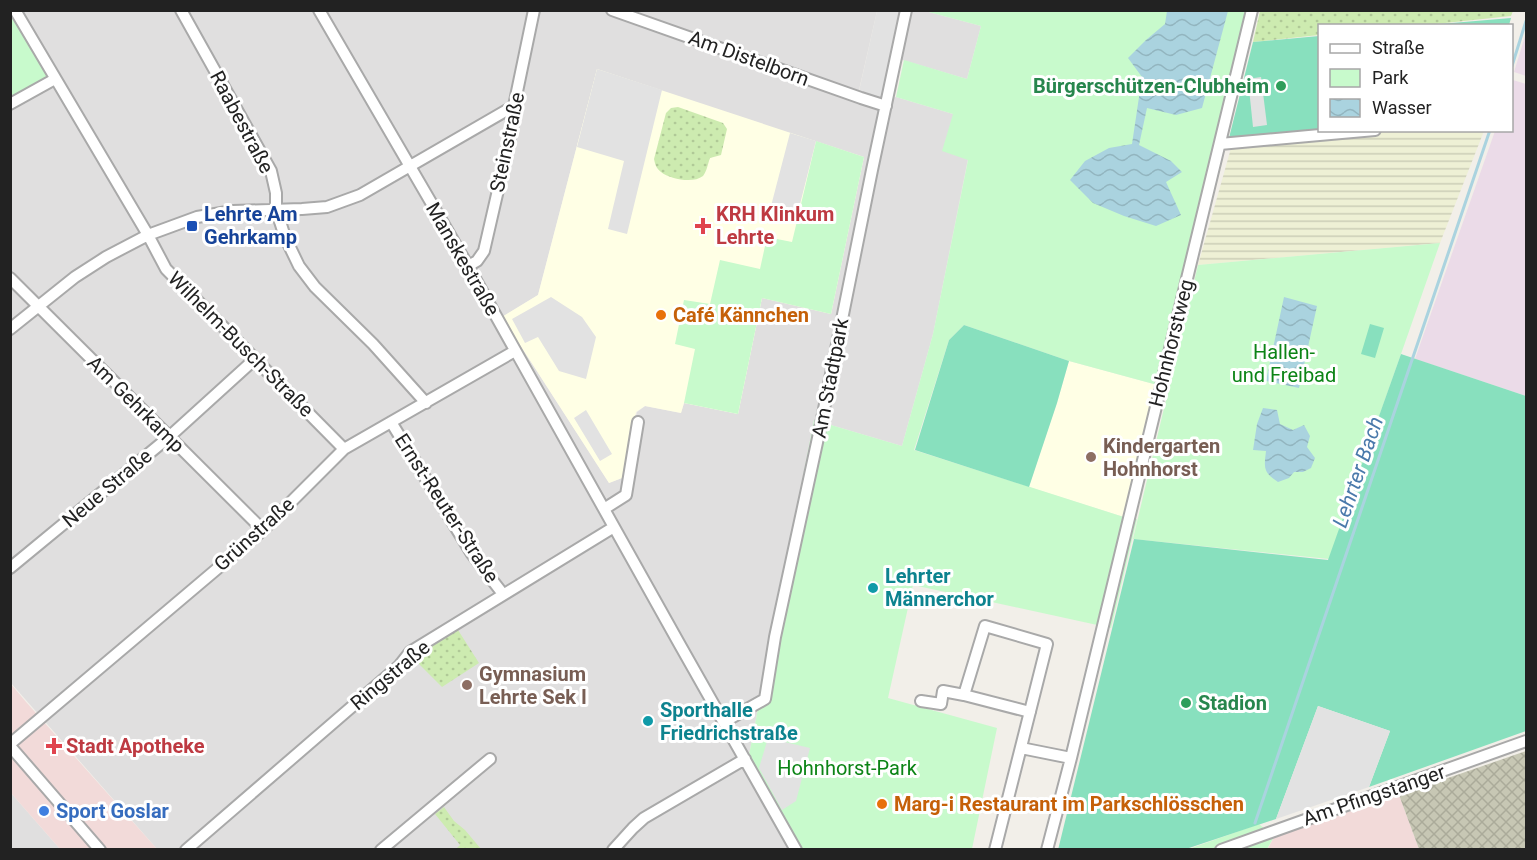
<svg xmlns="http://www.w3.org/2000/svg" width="1537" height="860" viewBox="0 0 1537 860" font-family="Roboto,sans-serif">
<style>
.residential{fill:#e0dfdf;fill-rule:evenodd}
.commercial{fill:#f2dad9}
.industrial{fill:#ebdbe8}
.education{fill:#ffffe5}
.construction{fill:url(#construction-cross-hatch)}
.farmland{fill:url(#farmland-rules)}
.grass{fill:url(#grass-dots)}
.park{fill:#c8facc}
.pitch{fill:#88e0be}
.parking{fill:#e2e2e2}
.water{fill:url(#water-waves)}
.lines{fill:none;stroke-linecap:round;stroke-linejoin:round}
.stream{stroke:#aad3df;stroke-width:3}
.minor-casing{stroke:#a9a9a9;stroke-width:14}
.minor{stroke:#fff;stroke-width:10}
.leisure-dot{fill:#2e9e5b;stroke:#fff;stroke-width:2}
.transit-dot{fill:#1a4fb4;stroke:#fff;stroke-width:2}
.health-dot{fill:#e0444e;stroke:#fff;stroke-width:2}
.food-dot{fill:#e8710a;stroke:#fff;stroke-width:2}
.education-dot{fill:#8d6e63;stroke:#fff;stroke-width:2}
.culture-dot{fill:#0f9aa8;stroke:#fff;stroke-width:2}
.shop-dot{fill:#3f7fe0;stroke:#fff;stroke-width:2}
.labels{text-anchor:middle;stroke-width:6;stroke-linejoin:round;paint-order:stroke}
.street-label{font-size:20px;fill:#222;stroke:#fff}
.leisure-label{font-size:20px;font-weight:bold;fill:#27864d;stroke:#fff;text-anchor:end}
.transit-label{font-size:20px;font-weight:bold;fill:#164399;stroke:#fff;text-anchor:start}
.health-label{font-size:20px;font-weight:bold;fill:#be3a42;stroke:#fff;text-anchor:start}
.food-label{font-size:20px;font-weight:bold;fill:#c56008;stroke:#fff;text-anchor:start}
.park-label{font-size:20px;fill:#0c8416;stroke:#fff}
.education-label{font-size:20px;font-weight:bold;fill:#785e54;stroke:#fff;text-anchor:start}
.culture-label{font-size:20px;font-weight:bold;fill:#0d838f;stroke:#fff;text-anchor:start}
.shop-label{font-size:20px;font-weight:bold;fill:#366cbe;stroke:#fff;text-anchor:start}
.water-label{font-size:21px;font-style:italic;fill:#4a7aab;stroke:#fff}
</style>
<defs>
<pattern id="construction-cross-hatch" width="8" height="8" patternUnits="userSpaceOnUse" patternTransform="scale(1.5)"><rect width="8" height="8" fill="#c7c7b4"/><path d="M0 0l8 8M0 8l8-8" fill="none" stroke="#abab9a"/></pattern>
<pattern id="farmland-rules" width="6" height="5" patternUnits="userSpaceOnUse" patternTransform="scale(1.5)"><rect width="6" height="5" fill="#eef0d5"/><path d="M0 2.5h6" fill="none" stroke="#ccceb7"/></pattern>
<pattern id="grass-dots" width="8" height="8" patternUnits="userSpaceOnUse" patternTransform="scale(1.5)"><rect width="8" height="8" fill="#cdebb0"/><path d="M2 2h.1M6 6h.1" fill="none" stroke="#b0c997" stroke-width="1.8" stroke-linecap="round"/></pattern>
<pattern id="water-waves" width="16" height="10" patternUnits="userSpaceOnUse" patternTransform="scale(1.5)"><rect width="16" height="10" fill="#aad3df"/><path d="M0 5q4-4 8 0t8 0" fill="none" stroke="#92b5bf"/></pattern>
</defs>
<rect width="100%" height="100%" fill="#f2efe9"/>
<path class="residential" d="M10 11H877L859 90 885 100 896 97 953 114 968 159 933 334 902 446 814 420 748 760 800 849H157L11 683ZM597 69 762 298 738 414 684 403 681 413 645 406 637 412 622 478 609 483 502 317 538 295Z
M901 11H925L981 26 967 79 899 59Z
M11 793 60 849H11Z"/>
<path class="commercial" d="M10 683 26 702 157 849H60L11 793Z
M1399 795 1419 849 1267 850 1274 837Z"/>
<path class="industrial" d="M1526 33V76L1514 72Z
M1513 80 1526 84V396L1415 359 1495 131 1512 130V84Z"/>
<path class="education" d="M597 69 864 157 831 314 762 298 738 414 684 403 681 413 645 406 636 412 622 478 609 483 502 317 538 295Z
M1069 361 1161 386 1127 518 1029 487 1057 403Z"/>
<path class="construction" d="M1526 751V849H1419L1399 795Z"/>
<path class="farmland" d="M1361 131H1484L1440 243 1198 265 1233 141Z"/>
<path class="grass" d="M1260 11V10L1513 11 1511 16 1417 26H1320L1319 35 1253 42Z
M678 107 723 123 727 129 721 155 710 158C708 163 707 171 703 176 693 184 670 179 661 172 656 168 655 164 654 159L666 113 671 108Z
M458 630 479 663 442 687 413 658Z
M444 807 454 821 465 830 481 849H456L460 845 435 814Z"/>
<path class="park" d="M925 11H1254L1161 386 1069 361 964 325 949 340 914 450 1127 518 1137 519 1111 628 913 585 888 698 997 728 972 849H800L748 760 814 420 902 446 933 334 968 160 942 151 953 114 896 97 904 60 967 79 981 26Z
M13 16 49 78 10 100V18Z
M816 141 864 157 831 314 762 298 738 414 684 403 695 349 675 344 684 300 710 304 720 260 760 269 767 237 792 242Z
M1440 243 1329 559 1133 539 1198 265Z
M1259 824 1274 837 1267 849 1186 850Z"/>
<path class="pitch" d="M1511 18 1509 25H1428Z
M1319 36 1320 130 1233 141 1229 138 1253 42Z
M1370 324 1384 328 1375 358 1361 354Z
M964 325 1069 361 1057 403 1029 487 915 450 949 340Z
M1401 354 1526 396V731L1369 787 1390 731 1318 706 1276 819 1186 849 1058 850 1134 539 1328 560Z"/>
<path class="parking" d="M877 11H901L885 100 859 91Z
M597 69 662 90 627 234 608 229 624 161 577 147Z
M1261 77 1267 125 1253 127 1248 79Z
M790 133 816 141 798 212 771 206Z
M551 297 582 317 596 337 586 379 559 371 538 337 525 343 512 319Z
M586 410 612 454 600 461 574 418Z
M1318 706 1390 731 1369 787 1276 819Z
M768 738 810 748 796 801 782 810 759 768Z"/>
<path class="water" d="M1167 11H1228L1202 108 1176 115 1147 108 1139 145 1171 161 1182 172 1166 182 1181 215 1156 226 1124 216 1093 203 1070 180 1085 161 1109 148 1132 144 1142 77 1128 58 1146 40 1165 24Z
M1284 297 1317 306 1299 388 1266 381Z
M1263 408 1277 410 1280 424 1293 430 1304 425 1310 436 1307 447 1315 458 1311 468 1303 472H1294L1289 478 1278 482C1263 472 1264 468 1266 451L1253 450 1257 424Z"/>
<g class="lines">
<path class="stream" d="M1512 66 1526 21
M1255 823 1490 130"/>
<g class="minor-casing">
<path id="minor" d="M15 10 148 235 166 269 344 449
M181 10 271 171 276 193V209L285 237 299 266 315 287 373 344 426 403
M319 10 468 266 680 645 796 850
M612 10 861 98 886 106
M10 104 55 79
M1220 144 1375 130
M468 266 477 261 484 251 512 129 514 106 534 10
M10 278 263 530
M10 329 75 277 106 257 148 235 197 217 233 211 302 209 327 207 360 195 514 106
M391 422 472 554 503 594
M604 509 626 495 638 422
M10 568 169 437 255 359
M921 701 941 704 943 691 964 695
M724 722 765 699 775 637 821 424 872 170 906 10
M10 744 263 530 344 449 515 351
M10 746 100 850
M1021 748 1071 758
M186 850 399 666 410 652 614 527
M381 850 490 759
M613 850 633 828 644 818 745 759
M995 850 1047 644 985 626 964 695 1030 712
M1047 850 1071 758 1252 10
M1221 850 1526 741"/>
</g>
<use href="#minor" class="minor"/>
</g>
<g class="leisure-dot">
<circle cx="1281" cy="86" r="6"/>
<circle cx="1186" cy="703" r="6"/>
</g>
<rect class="transit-dot" x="186" y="220" width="12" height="12" rx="3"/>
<g class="health-dot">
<path d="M700 217h6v6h6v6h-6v6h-6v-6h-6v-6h6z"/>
<path d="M51 737h6v6h6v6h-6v6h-6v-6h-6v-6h6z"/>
</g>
<g class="food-dot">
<circle cx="661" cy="315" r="6"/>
<circle cx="882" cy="804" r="6"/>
</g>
<g class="education-dot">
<circle cx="1091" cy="457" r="6"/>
<circle cx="467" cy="685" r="6"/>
</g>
<g class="culture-dot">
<circle cx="873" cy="588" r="6"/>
<circle cx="648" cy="721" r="6"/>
</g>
<circle class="shop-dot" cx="44" cy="811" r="6"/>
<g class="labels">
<g class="street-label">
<text transform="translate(749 58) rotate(20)" y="7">Am Distelborn</text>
<text transform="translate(242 122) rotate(62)" y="7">Raabestraße</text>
<text transform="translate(507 142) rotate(-78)" y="7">Steinstraße</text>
<text transform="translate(463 259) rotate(60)" y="7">Manskestraße</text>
<text transform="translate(1171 343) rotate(-76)" y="7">Hohnhorstweg</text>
<text transform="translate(241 344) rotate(45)" y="7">Wilhelm-Busch-Straße</text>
<text transform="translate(830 378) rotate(-79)" y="7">Am Stadtpark</text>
<text transform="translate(136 404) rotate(45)" y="7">Am Gehrkamp</text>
<text transform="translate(107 488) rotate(-40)" y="7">Neue Straße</text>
<text transform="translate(447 508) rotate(57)" y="7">Ernst-Reuter-Straße</text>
<text transform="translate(254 534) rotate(-42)" y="7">Grünstraße</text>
<text transform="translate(390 675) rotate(-40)" y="7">Ringstraße</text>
<text transform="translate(1374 795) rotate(-19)" y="7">Am Pfingstanger</text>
</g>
<g class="leisure-label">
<text x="1269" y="93">Bürgerschützen-Clubheim</text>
<text x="1198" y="710" text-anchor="start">Stadion</text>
</g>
<g class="transit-label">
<text x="204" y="221">Lehrte Am<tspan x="204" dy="23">Gehrkamp</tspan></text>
</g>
<g class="health-label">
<text x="716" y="221">KRH Klinkum<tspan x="716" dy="23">Lehrte</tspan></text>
<text x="66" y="753">Stadt Apotheke</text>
</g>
<g class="food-label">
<text x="673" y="322">Café Kännchen</text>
<text x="894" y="811">Marg-i Restaurant im Parkschlösschen</text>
</g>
<g class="park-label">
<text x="1284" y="359">Hallen-<tspan x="1284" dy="23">und Freibad</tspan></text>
<text x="847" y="775">Hohnhorst-Park</text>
</g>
<g class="education-label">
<text x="1103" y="453">Kindergarten<tspan x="1103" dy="23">Hohnhorst</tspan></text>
<text x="479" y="681">Gymnasium<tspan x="479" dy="23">Lehrte Sek I</tspan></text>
</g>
<g class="culture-label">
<text x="885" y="583">Lehrter<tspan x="885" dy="23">Männerchor</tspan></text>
<text x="660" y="717">Sporthalle<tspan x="660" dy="23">Friedrichstraße</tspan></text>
</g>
<g class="shop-label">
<text x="56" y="818">Sport Goslar</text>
</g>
<g class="water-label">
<text transform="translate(1358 472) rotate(-71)" y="7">Lehrter Bach</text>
</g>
</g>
<rect width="1537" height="860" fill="none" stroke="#222222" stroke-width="24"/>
<rect x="1318" y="24" width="195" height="108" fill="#ffffff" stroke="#a7a7a7" stroke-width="1.5"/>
<rect x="1330" y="44" width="30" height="9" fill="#ffffff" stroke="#a7a7a7" stroke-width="1.5"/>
<text x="1372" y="54" font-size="18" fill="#222222">Straße</text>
<rect x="1330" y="69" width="30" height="18" fill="#c8facc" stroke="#a7a7a7" stroke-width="1.5"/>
<text x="1372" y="84" font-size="18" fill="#222222">Park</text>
<rect x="1330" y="99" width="30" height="18" fill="url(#water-waves)" stroke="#a7a7a7" stroke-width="1.5"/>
<text x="1372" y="114" font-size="18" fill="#222222">Wasser</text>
</svg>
